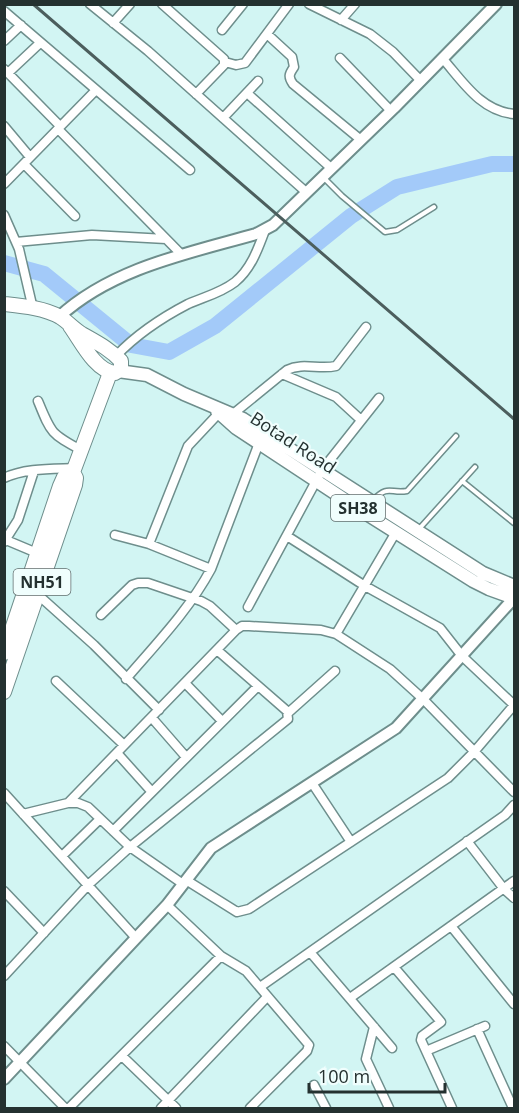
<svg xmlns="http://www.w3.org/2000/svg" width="519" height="1113" viewBox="0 0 519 1113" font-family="'Open Sans',sans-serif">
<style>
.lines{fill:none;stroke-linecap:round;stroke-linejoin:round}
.river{stroke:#a3caf9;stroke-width:16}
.service-casing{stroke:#6e8e8c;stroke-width:7}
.minor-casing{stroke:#6e8e8c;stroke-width:11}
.tertiary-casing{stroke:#6e8e8c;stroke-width:14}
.primary-casing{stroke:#6e8e8c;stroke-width:15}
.trunk-casing{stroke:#6e8e8c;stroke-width:16}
.service{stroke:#fff;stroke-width:4}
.minor{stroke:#fff;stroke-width:8}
.tertiary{stroke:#fff;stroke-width:10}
.primary{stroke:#fff;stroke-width:12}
.trunk{stroke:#fff;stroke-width:14}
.rail{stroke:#4c5e5d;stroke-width:3}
.labels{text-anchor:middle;stroke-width:4.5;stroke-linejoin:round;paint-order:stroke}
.shield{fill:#f0fefd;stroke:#616e6e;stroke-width:1.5}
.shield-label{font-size:16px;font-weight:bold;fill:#243130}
.street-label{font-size:18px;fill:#243130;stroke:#f0fefd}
</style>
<rect width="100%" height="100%" fill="#d2f5f3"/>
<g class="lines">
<path class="river" d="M4 263 44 274 131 345 169 352 215 326 351 216 397 187 492 164H514"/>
<g class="service-casing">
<path id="service" d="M323 177 342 196 385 232 397 230 434 207
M462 481 514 523
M373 500C389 484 390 494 407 491L456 436
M419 529 475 467"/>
</g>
<g class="minor-casing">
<path id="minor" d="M90 4 148 51 306 192
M162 4 224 59V65L196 94
M309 4 370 34 393 52 421 81
M4 11 190 170
M341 20 355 4
M113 23 130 4
M222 30 243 4
M267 34 292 57 294 67C289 74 288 77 293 84L361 140
M4 41 21 25
M340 58 391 111
M443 59C463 82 481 111 514 114
M225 62 236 65 245 63 289 4
M4 69 60 126
M8 73 40 43
M247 93 331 168
M223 118 258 81
M4 126 30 157
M58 129 182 255
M24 164 75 216
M4 184 96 90
M4 215 19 249 33 309
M16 242 92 235 166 239
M116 356C137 334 161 318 188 304 204 297 221 293 235 282 251 269 258 249 265 230
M282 374 336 397 361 420
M38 401C51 433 51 434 81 450
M233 414 287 370C303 362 319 370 336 366L366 327
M4 478C25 468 52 469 75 468
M115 535 149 544 211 569
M6 540 37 553
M4 542 18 520 34 471
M149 544 188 446 219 413
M36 593 94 645 159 710
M248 607 322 470 379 398
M101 615 132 585 138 583H148L201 601 210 606 236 630
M336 634 396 532
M126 679C156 644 189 610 211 569L259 443
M56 681 124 745
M185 683 222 721
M288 713 335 671
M152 718 186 757
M117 753 152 792
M312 783 351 842
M4 793 136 938
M68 803 236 630 242 626H249L321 630 336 634 390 669 423 699 514 792
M23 814 68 803H78L88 807 130 847 183 884
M113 831 258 686
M467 841 504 889 514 898
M62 856 100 819
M186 880 237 912 249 909 448 778 474 752 514 705 462 656 440 628 365 586 287 536
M4 891 44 933
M167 905 221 956 246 971 309 1045 307 1051 250 1108
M451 926 514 1004
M310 952 392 1048
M394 967 441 1022 422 1036 421 1040 452 1108
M4 976 88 885 130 847 288 719 287 711 217 650
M260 987 505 815 514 805
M350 998 514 881
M374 1027 366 1059 389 1108
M477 1029 513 1108
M4 1046 65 1108
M426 1051 485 1026
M122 1056 176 1108
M314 1085 326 1108
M69 1108 221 956
M161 1108 267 997"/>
</g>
<g class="tertiary-casing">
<path id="tertiary" d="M59 317C112 268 189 253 256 234L273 225 394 108 496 4
M4 1079 167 905 211 848 396 728 514 598"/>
</g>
<g class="primary-casing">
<path id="primary" d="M118 371 147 375 184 394 243 419 483 573 514 586
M217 411 236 428 362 511 473 581 489 589 514 598"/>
</g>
<g class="trunk-casing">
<path id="trunk" d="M4 304C22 306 44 308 60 317 68 322 74 329 82 334 96 342 110 349 121 361V369L115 373C95 371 81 341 70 326
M4 653 60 486 64 477 73 472
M4 692 75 485 76 478 73 472 110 373"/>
</g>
<use href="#service" class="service"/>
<use href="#minor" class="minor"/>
<use href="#tertiary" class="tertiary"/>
<use href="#primary" class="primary"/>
<use href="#trunk" class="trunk"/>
<path class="rail" d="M33 4 514 419"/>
</g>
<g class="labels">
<g class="shield">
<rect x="331" y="495" width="54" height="26" rx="4.5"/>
<rect x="13.5" y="569" width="57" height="26" rx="4.5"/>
</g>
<g class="shield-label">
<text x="358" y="514">SH38</text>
<text x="42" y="588">NH51</text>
</g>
<g class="street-label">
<text transform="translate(293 443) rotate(33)" y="6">Botad Road</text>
</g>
</g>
<rect width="519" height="1113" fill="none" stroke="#243130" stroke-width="12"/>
<path d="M309 1083v9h136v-9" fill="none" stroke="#243130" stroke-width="3"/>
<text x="318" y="1083" font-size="18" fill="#243130" stroke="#f0fefd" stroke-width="4.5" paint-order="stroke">100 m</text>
</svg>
